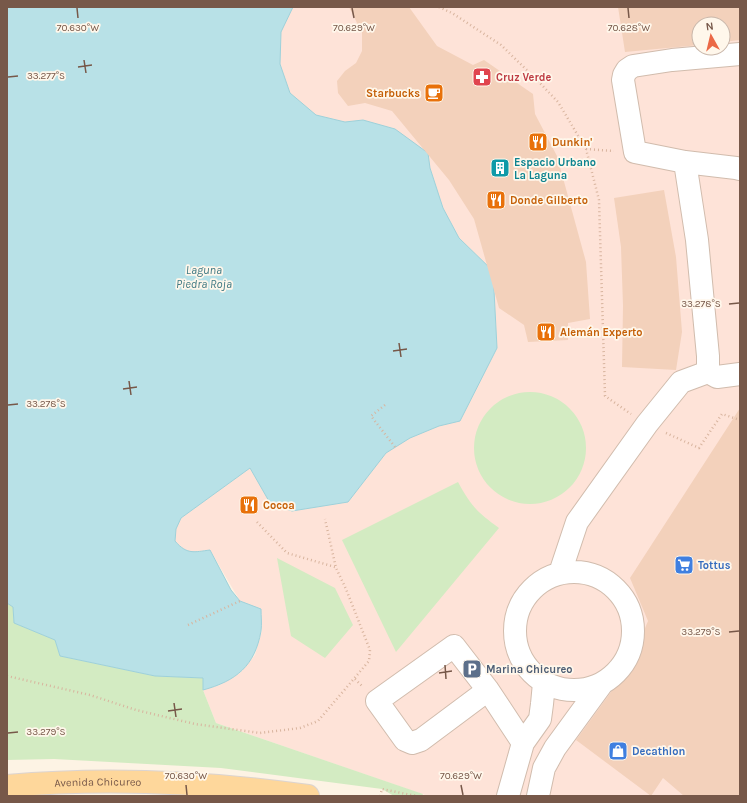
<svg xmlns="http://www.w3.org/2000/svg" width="747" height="803" viewBox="0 0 747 803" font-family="Karla,sans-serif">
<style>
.commercial{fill:#fee3d8;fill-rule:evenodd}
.green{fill:#d3ebc2}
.water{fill:#b8e1e7;stroke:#9ed1da}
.building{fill:#f3d1bb}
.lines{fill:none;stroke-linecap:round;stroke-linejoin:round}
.minor-casing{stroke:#d1bcad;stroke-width:24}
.major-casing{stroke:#dcd4d0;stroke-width:24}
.path{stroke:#d8b49e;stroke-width:2.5;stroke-dasharray:1 3;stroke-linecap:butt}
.minor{stroke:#fff;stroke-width:22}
.major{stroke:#fed79b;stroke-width:22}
.ticks{fill:none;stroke:#775849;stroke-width:1.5}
.labels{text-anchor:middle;stroke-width:3.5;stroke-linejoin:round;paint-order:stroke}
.health-label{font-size:11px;font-weight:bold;fill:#be3a42;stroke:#fff7eb;text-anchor:start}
.food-label{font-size:11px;font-weight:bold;fill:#c56008;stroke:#fff7eb;text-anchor:start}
.culture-label{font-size:11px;font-weight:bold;fill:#0d838f;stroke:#fff7eb;text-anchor:start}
.shop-label{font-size:11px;font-weight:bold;fill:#366cbe;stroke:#fff7eb;text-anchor:start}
.service-label{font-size:11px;font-weight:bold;fill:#4e5e75;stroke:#fff7eb;text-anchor:start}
.street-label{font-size:11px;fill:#775849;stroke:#fff7eb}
.water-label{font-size:12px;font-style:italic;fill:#3f7983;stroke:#fff7eb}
.ticks-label{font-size:10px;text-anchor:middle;fill:#775849;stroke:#fff7eb;stroke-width:3.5;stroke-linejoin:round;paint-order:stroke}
</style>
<rect width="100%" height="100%" fill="#fdf3e4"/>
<path class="commercial" d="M293 7H740V796H428L216 723 203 690 220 685 240 673 255 655 262 630 240 601 210 550 192 552 181 549 175 541 176 529 181 518 250 468 270 503 292 511 348 502 386 453 410 438 439 426 460 421 497 348 493 271 459 238 443 208 430 168 428 153 363 120 345 122 316 115 290 93 280 64 281 32ZM699 24H723V48H699Z"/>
<path class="green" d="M474 448a56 56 0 1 1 112 0a56 56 0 1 1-112 0Z
M458 482C471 506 477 512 499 528L396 652 342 540Z
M277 558 335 588 353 625 325 658 291 636Z
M7 603 13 607 14 623 55 640 60 656 155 676 203 678V690L216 723 423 794 422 796H394L382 789 221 768 54 759 7 760Z"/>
<path class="water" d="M7 7H293L281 32 280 64 290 93 316 115 345 122 363 120 395 129 428 153 430 168 443 208 459 238 493 271 497 348 460 421 439 426 410 438 386 453 348 502 292 511 270 503 250 468 181 518 176 529 175 541C187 555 194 552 210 550L231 590 240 601 261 609C261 616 262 624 261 631 255 666 236 681 203 690V678L155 676 60 656 55 640 14 623 13 607 7 603Z"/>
<path class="building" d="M349 7H409L437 46 473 65 484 60 533 94 535 114 557 156 586 262 590 319 568 323V340L528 342 524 325 499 308 474 219 449 180 392 111 365 103 348 106 338 93 337 81 345 71 356 63 362 51V33Z
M618 7H740V40L723 42V24H699V45L625 52Z
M664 190 676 257 682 332 676 370 622 367 623 306 621 247 614 198Z
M740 408V796H684L663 778 651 796 576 740 611 692 613 686 630 664 648 621 630 578Z"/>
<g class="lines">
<g class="minor-casing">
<path id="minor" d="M740 54 672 60 633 66 627 70 624 75 623 80 635 152 685 162 736 168 740 169
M685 162 697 240 708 356V372
M515 631a59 59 0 1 1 118 0a59 59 0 1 1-118 0Z
M560 573 577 522 647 424 681 382 708 372 717 377 740 374
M488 690 421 740 412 743 405 740 377 701 454 646 488 690 523 743
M508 796 523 743 540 719 542 704 544 683
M538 796 544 768 555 748 601 685"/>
</g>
<g class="major-casing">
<g id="major">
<path id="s1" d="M7 786C107 777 209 782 308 796"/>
</g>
</g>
<path class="path" d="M439 7 452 13 501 45 538 81 558 102 586 149 599 200 605 396 631 414
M586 149 614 151
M385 405 371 416 395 447
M666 433 699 448 722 414 740 420
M257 522 287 553 335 567
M188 625 240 601
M7 676 90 695 136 710 195 724 260 733 300 728 318 721 369 661 370 650 346 589 336 568 325 519
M355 679 363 687
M380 796 382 789 416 796"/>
<use href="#minor" class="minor"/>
<use href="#major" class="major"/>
</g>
<path class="ticks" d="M77 8 78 18M352 8 354 18M628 8 629 18M84 60 86 73M78 67 92 65M8 77 18 76M729 304 739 303M399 343 401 357M393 351 407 349M129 381 131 395M123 389 137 387M8 405 18 404M729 632 739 631M445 665 446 679M439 673 452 671M174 703 176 717M168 711 182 709M8 733 18 732M186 785 187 795M461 785 463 795"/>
<defs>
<g id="pharmacy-square" transform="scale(1)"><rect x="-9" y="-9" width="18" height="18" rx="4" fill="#e0444e" stroke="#fff7eb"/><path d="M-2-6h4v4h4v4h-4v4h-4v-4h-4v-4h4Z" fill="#fff"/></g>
<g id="cafe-square" transform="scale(1)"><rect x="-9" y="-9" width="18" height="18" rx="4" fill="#e8710a" stroke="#fff7eb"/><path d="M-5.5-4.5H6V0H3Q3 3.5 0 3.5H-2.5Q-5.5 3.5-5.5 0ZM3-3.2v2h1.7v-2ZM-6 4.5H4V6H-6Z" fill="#fff"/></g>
<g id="restaurant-square" transform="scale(1)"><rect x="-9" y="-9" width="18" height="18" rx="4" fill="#e8710a" stroke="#fff7eb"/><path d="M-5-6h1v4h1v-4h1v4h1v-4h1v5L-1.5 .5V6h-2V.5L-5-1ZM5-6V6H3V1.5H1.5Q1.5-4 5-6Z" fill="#fff"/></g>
<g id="building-square" transform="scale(1)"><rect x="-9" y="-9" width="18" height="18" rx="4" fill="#0f9aa8" stroke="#fff7eb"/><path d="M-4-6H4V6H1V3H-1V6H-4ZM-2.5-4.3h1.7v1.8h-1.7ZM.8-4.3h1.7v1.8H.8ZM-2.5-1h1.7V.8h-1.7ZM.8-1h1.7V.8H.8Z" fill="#fff"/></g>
<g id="supermarket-square" transform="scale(1)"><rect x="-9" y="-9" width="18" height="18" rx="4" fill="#3f7fe0" stroke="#fff7eb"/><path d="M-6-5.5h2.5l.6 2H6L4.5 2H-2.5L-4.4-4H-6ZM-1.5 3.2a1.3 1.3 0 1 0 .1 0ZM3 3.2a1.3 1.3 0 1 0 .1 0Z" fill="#fff"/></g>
<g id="parking-square" transform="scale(1)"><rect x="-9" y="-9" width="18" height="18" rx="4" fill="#5c6f8a" stroke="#fff7eb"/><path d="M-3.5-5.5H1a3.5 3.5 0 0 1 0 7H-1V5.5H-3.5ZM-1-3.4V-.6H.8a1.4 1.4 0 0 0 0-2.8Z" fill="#fff"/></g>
<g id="shop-square" transform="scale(1)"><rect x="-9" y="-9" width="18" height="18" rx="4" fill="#3f7fe0" stroke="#fff7eb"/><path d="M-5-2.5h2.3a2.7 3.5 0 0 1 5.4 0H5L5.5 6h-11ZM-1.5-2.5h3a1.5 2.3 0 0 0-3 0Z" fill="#fff"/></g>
</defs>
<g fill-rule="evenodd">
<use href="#pharmacy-square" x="482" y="77"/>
<use href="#cafe-square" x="434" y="93"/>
<use href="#restaurant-square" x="538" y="142"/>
<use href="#building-square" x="500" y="168"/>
<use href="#restaurant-square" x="496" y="200"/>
<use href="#restaurant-square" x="546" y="332"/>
<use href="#restaurant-square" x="249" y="505"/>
<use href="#supermarket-square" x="684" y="565"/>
<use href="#parking-square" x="472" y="669"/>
<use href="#shop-square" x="618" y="751"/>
</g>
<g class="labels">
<g class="health-label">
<text x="496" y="81">Cruz Verde</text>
</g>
<g class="food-label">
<text x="420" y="97" text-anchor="end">Starbucks</text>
<text x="552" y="146">Dunkin'</text>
<text x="510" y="204">Donde Gilberto</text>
<text x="560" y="336">Alemán Experto</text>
<text x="263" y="509">Cocoa</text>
</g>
<g class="culture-label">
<text x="514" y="166">Espacio Urbano<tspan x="514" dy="13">La Laguna</tspan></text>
</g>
<g class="shop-label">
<text x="698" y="569">Tottus</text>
<text x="632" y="755">Decathlon</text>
</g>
<g class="service-label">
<text x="486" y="673">Marina Chicureo</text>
</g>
<g class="street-label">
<text dy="4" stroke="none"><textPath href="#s1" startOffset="91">Avenida Chicureo</textPath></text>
</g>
<g class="water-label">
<text x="204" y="274">Laguna<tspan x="204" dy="14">Piedra Roja</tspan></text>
</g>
</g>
<g class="ticks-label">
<text x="78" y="31">70.630°W</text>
<text x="354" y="31">70.629°W</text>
<text x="629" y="31">70.628°W</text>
<text x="46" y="79">33.277°S</text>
<text x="701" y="307">33.278°S</text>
<text x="46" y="407">33.278°S</text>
<text x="701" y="635">33.279°S</text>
<text x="46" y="735">33.279°S</text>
<text x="186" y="779">70.630°W</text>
<text x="461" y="779">70.629°W</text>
</g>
<rect width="747" height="803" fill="none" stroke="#775849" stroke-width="16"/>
<g transform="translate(711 36) rotate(352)"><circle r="19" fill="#fff7eb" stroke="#c9b7aa"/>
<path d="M0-3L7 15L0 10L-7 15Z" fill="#eb6846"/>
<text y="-6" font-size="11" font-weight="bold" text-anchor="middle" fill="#775849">N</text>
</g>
</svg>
